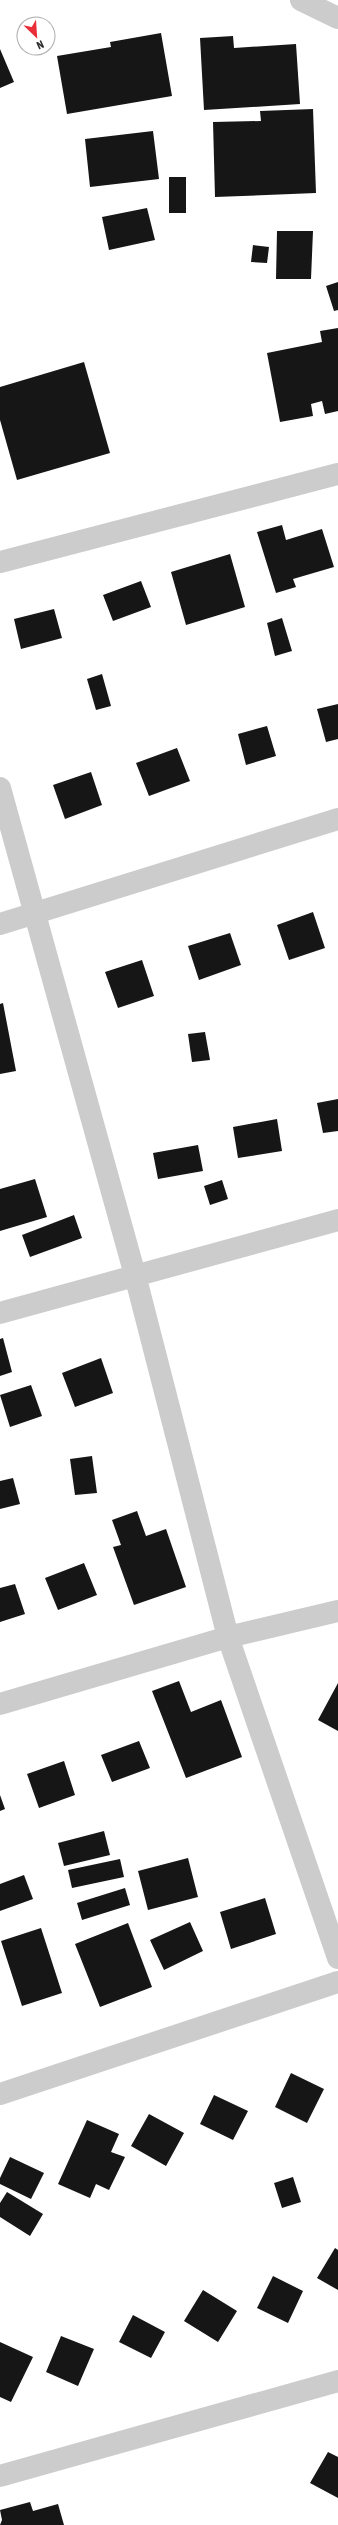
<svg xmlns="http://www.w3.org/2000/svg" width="338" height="2525" viewBox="0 0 338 2525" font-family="'Asap Condensed',sans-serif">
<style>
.building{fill:#161616}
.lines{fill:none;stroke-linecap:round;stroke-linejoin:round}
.minor{stroke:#ccc;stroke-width:22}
</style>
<rect width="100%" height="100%" fill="#fff"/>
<path class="building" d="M161 33 172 96 67 114 57 56 111 47 110 42Z
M233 36 234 48 296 44 300 104 204 110 200 38Z
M0 49 14 82 0 88Z
M313 109 316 193 215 197 213 122 261 121 260 111Z
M153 131 159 179 90 187 85 139Z
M169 177H186V213H169Z
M147 208 155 240 109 250 102 217Z
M277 231H313L311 279H276Z
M253 245 269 247 267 263 251 262Z
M338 282V310L334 311 326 286Z
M338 328V411L325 414 322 401 311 404 313 416 280 422 267 353 322 342 320 331Z
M84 362 110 453 17 480 0 420V387Z
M282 525 286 540 322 529 334 567 293 579 296 587 276 593 257 532Z
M230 554 245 607 186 625 171 572Z
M141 581 151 607 113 621 103 595Z
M54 609 62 638 21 649 14 619Z
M282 618 292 651 275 656 267 623Z
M102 674 111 706 96 710 87 679Z
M338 704V739L326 742 317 709Z
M267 726 276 756 246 765 238 734Z
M177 748 190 781 149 796 136 763Z
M91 772 102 805 65 819 53 785Z
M313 912 325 948 289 960 277 925Z
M230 933 241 965 199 980 188 946Z
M142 960 154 996 118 1008 105 972Z
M3 1003 16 1071 0 1074V1004Z
M205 1032 210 1060 192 1062 188 1034Z
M338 1099V1131L323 1133 317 1103Z
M277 1119 282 1151 238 1158 233 1127Z
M198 1145 203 1171 158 1179 153 1153Z
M35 1179 47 1217 0 1231V1189Z
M222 1180 228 1199 210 1205 204 1186Z
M74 1215 82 1238 30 1257 22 1235Z
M3 1338 12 1372 0 1376V1339Z
M101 1358 113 1393 75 1407 62 1373Z
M31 1385 42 1416 10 1427 0 1395Z
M92 1456 97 1493 75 1495 70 1459Z
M13 1478 20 1504 0 1509V1481Z
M137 1511 146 1536 166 1529 186 1587 134 1605 113 1547 121 1545 112 1520Z
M84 1563 97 1595 58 1610 45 1578Z
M15 1584 25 1614 0 1622V1588Z
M179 1681 191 1712 221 1700 242 1757 186 1778 152 1691Z
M338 1683V1731L318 1720Z
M139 1741 150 1768 112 1782 101 1755Z
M64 1761 75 1795 39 1808 27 1774Z
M0 1795 5 1809 0 1811Z
M104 1831 110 1855 64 1866 58 1843Z
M188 1858 198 1897 148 1910 138 1871Z
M120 1859 124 1877 72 1888 68 1870Z
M24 1875 33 1899 0 1911V1884Z
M125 1888 130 1905 82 1920 77 1903Z
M265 1898 276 1934 231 1949 220 1912Z
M190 1922 203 1951 164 1970 150 1940Z
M128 1923 152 1987 100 2007 75 1944Z
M41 1928 62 1993 22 2006 1 1941Z
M291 2073 324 2089 307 2123 275 2107Z
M214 2095 248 2111 233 2140 200 2124Z
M149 2114 184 2133 166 2166 131 2146Z
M87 2120 119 2134 111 2152 125 2157 109 2190 96 2184 90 2198 58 2184Z
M10 2157 44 2173 31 2199 0 2184V2178Z
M293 2177 301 2202 282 2208 274 2183Z
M7 2192 43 2214 30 2236 0 2217V2203Z
M335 2248 338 2250V2290L317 2278Z
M273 2276 303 2291 288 2323 257 2308Z
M203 2290 237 2311 218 2342 184 2321Z
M133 2315 165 2332 151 2358 119 2342Z
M61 2336 94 2349 78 2386 46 2372Z
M0 2342 33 2357 11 2402 0 2397Z
M328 2452 338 2457V2498L310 2483Z
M30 2502 33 2511 58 2504 64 2525H0L2 2520 0 2510Z"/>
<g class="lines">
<path class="minor" d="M301 0 338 18
M0 562 338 474
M0 788 135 1275 228 1637 338 1958
M0 924 338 819
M0 1313 338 1220
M0 1704 228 1637 338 1611
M0 2094 338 1982
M0 2476 338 2381"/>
</g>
<g transform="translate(36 36) rotate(155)"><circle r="19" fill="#ffffff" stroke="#acacac"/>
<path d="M0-3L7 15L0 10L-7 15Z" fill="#ea2e38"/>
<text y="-6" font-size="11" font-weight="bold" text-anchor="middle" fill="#2f2f2f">N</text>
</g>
</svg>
